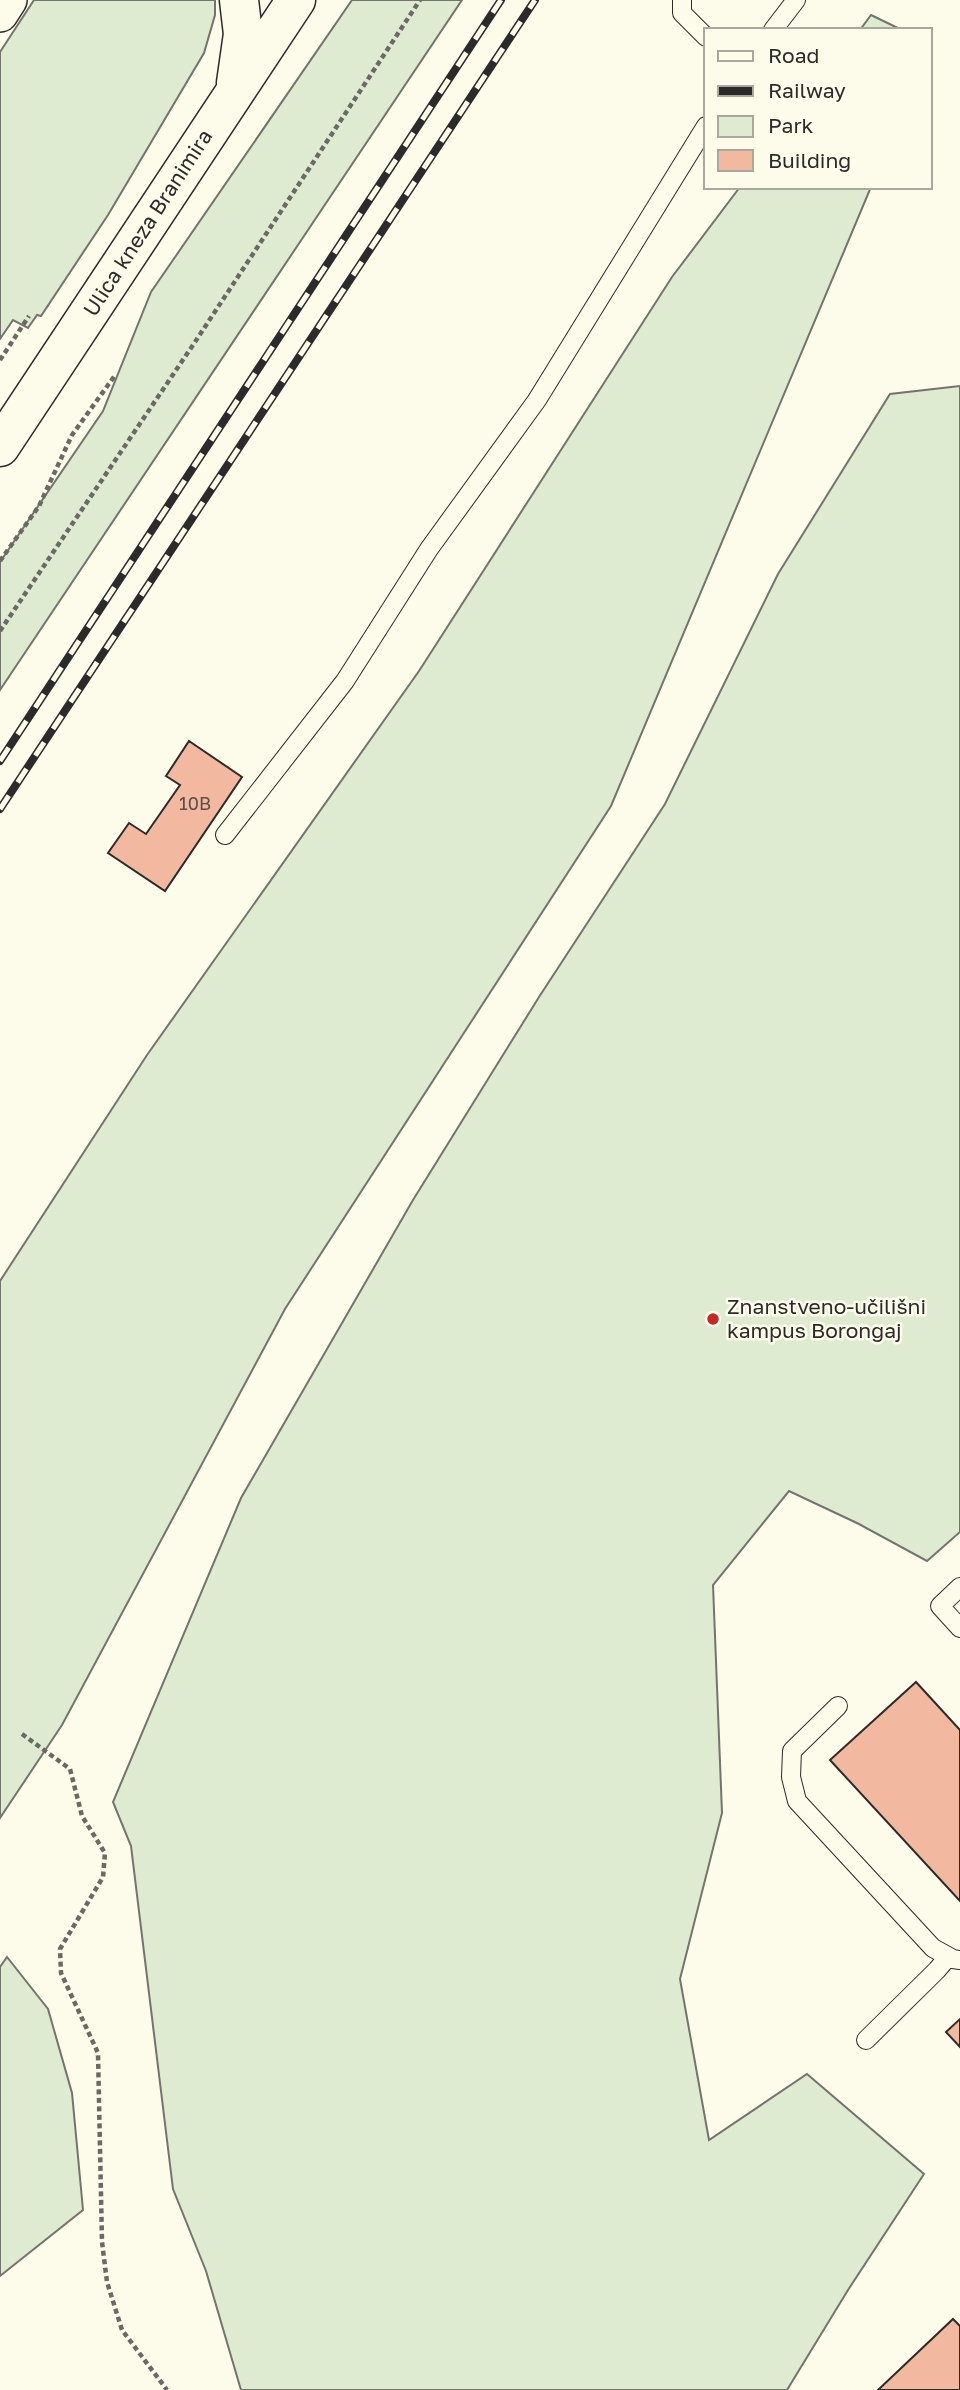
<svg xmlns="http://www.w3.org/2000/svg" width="960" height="2390" viewBox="0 0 960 2390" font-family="'Golos Text',sans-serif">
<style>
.green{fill:#deebd1;stroke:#74746e;stroke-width:2}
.building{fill:#f2b8a0;stroke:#2b2b2b;stroke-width:2}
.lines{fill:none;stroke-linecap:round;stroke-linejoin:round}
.service-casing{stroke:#2b2b2b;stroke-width:20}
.minor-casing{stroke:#2b2b2b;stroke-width:38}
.secondary-casing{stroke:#2b2b2b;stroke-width:41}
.path{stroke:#6a6964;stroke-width:4.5;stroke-dasharray:5 3.5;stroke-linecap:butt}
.service{stroke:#fdfbea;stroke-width:18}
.minor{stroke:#fdfbea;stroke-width:35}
.secondary{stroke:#fdfbea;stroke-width:38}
.rail-casing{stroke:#2b2b2b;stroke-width:8}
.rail{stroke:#fdfbea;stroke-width:5;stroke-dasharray:16;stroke-linecap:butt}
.poi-dot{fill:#c62828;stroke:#fdfbea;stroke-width:2.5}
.labels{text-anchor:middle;stroke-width:5;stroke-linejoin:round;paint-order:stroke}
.number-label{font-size:18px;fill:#5d4e48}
.street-label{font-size:21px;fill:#2b2b2b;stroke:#fdfbea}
.poi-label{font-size:21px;fill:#2b2b2b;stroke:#fdfbea;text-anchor:start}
</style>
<rect width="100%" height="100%" fill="#fdfbea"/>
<path class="green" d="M34 0H215V15L204 53 108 215 41 316 37 315 28 328 13 320 0 339V52Z
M352 0H462L0 690V562L103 411 151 292Z
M871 15 902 30H860Z
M740 187H871L611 806 285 1309 62 1725 0 1818V1281L147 1055 419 671 672 277Z
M960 386V1532L927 1561 859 1524 789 1491 713 1585 722 1813 680 1979 709 2140 807 2074 924 2174 848 2290 787 2390H241L206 2271 173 2189 131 1846 113 1802 241 1498 413 1200 539 997 665 804 778 574 890 394Z
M7 1957 48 2009 72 2093 83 2210 0 2276V1967Z"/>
<path class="building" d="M189 741 242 777 165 891 108 853 129 823 146 834 180 785 166 776Z
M916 1682 960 1730V1901L830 1760Z
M960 2019V2047L946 2032Z
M953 2319 960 2326V2390H878Z"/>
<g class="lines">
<g class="service-casing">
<path id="service" d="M682 0V13L706 37
M773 30 796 0
M225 835 345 681 429 549 537 400 706 126
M960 1587 940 1606 960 1628
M838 1706 792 1751 791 1777 797 1801 933 1948 953 1959 960 1960
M866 2040 937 1970 948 1957"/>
</g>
<g class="minor-casing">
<path id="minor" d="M0 14 9 0"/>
</g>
<g class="secondary-casing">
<path id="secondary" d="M236 83 243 34 239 0
M0 447 296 0"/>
</g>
<path class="path" d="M0 360 29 316
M0 561 39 506 72 435 116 374
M0 631 195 342 420 0
M22 1734 70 1769 82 1816 105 1853 103 1877 60 1949 61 1973 98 2053 102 2242 107 2282 122 2330 167 2390"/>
<use href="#service" class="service"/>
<use href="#minor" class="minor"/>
<use href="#secondary" class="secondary"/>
<g class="rail-casing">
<path id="rail" d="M0 761 501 0
M0 809 535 0"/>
</g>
<use href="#rail" class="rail"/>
</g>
<circle class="poi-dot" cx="713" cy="1319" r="7"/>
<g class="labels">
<g class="number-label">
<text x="195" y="810">10B</text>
</g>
<g class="street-label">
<text transform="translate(148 223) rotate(-57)" y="7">Ulica kneza Branimira</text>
</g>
<g class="poi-label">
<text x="727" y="1314">Znanstveno-učilišni<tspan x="727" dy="24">kampus Borongaj</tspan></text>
</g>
</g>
<rect x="704" y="28" width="228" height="161" fill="#fdfbea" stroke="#a9a89e" stroke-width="2"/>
<rect x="718" y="51" width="35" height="10" fill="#fdfbea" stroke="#a9a89e" stroke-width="2"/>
<text x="768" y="63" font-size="21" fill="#2b2b2b">Road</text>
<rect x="718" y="86" width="35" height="10" fill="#2b2b2b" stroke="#a9a89e" stroke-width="2"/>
<text x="768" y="98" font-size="21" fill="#2b2b2b">Railway</text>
<rect x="718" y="116" width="35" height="21" fill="#deebd1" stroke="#a9a89e" stroke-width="2"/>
<text x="768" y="133" font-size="21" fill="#2b2b2b">Park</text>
<rect x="718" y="150" width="35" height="21" fill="#f2b8a0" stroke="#a9a89e" stroke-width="2"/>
<text x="768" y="168" font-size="21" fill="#2b2b2b">Building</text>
</svg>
